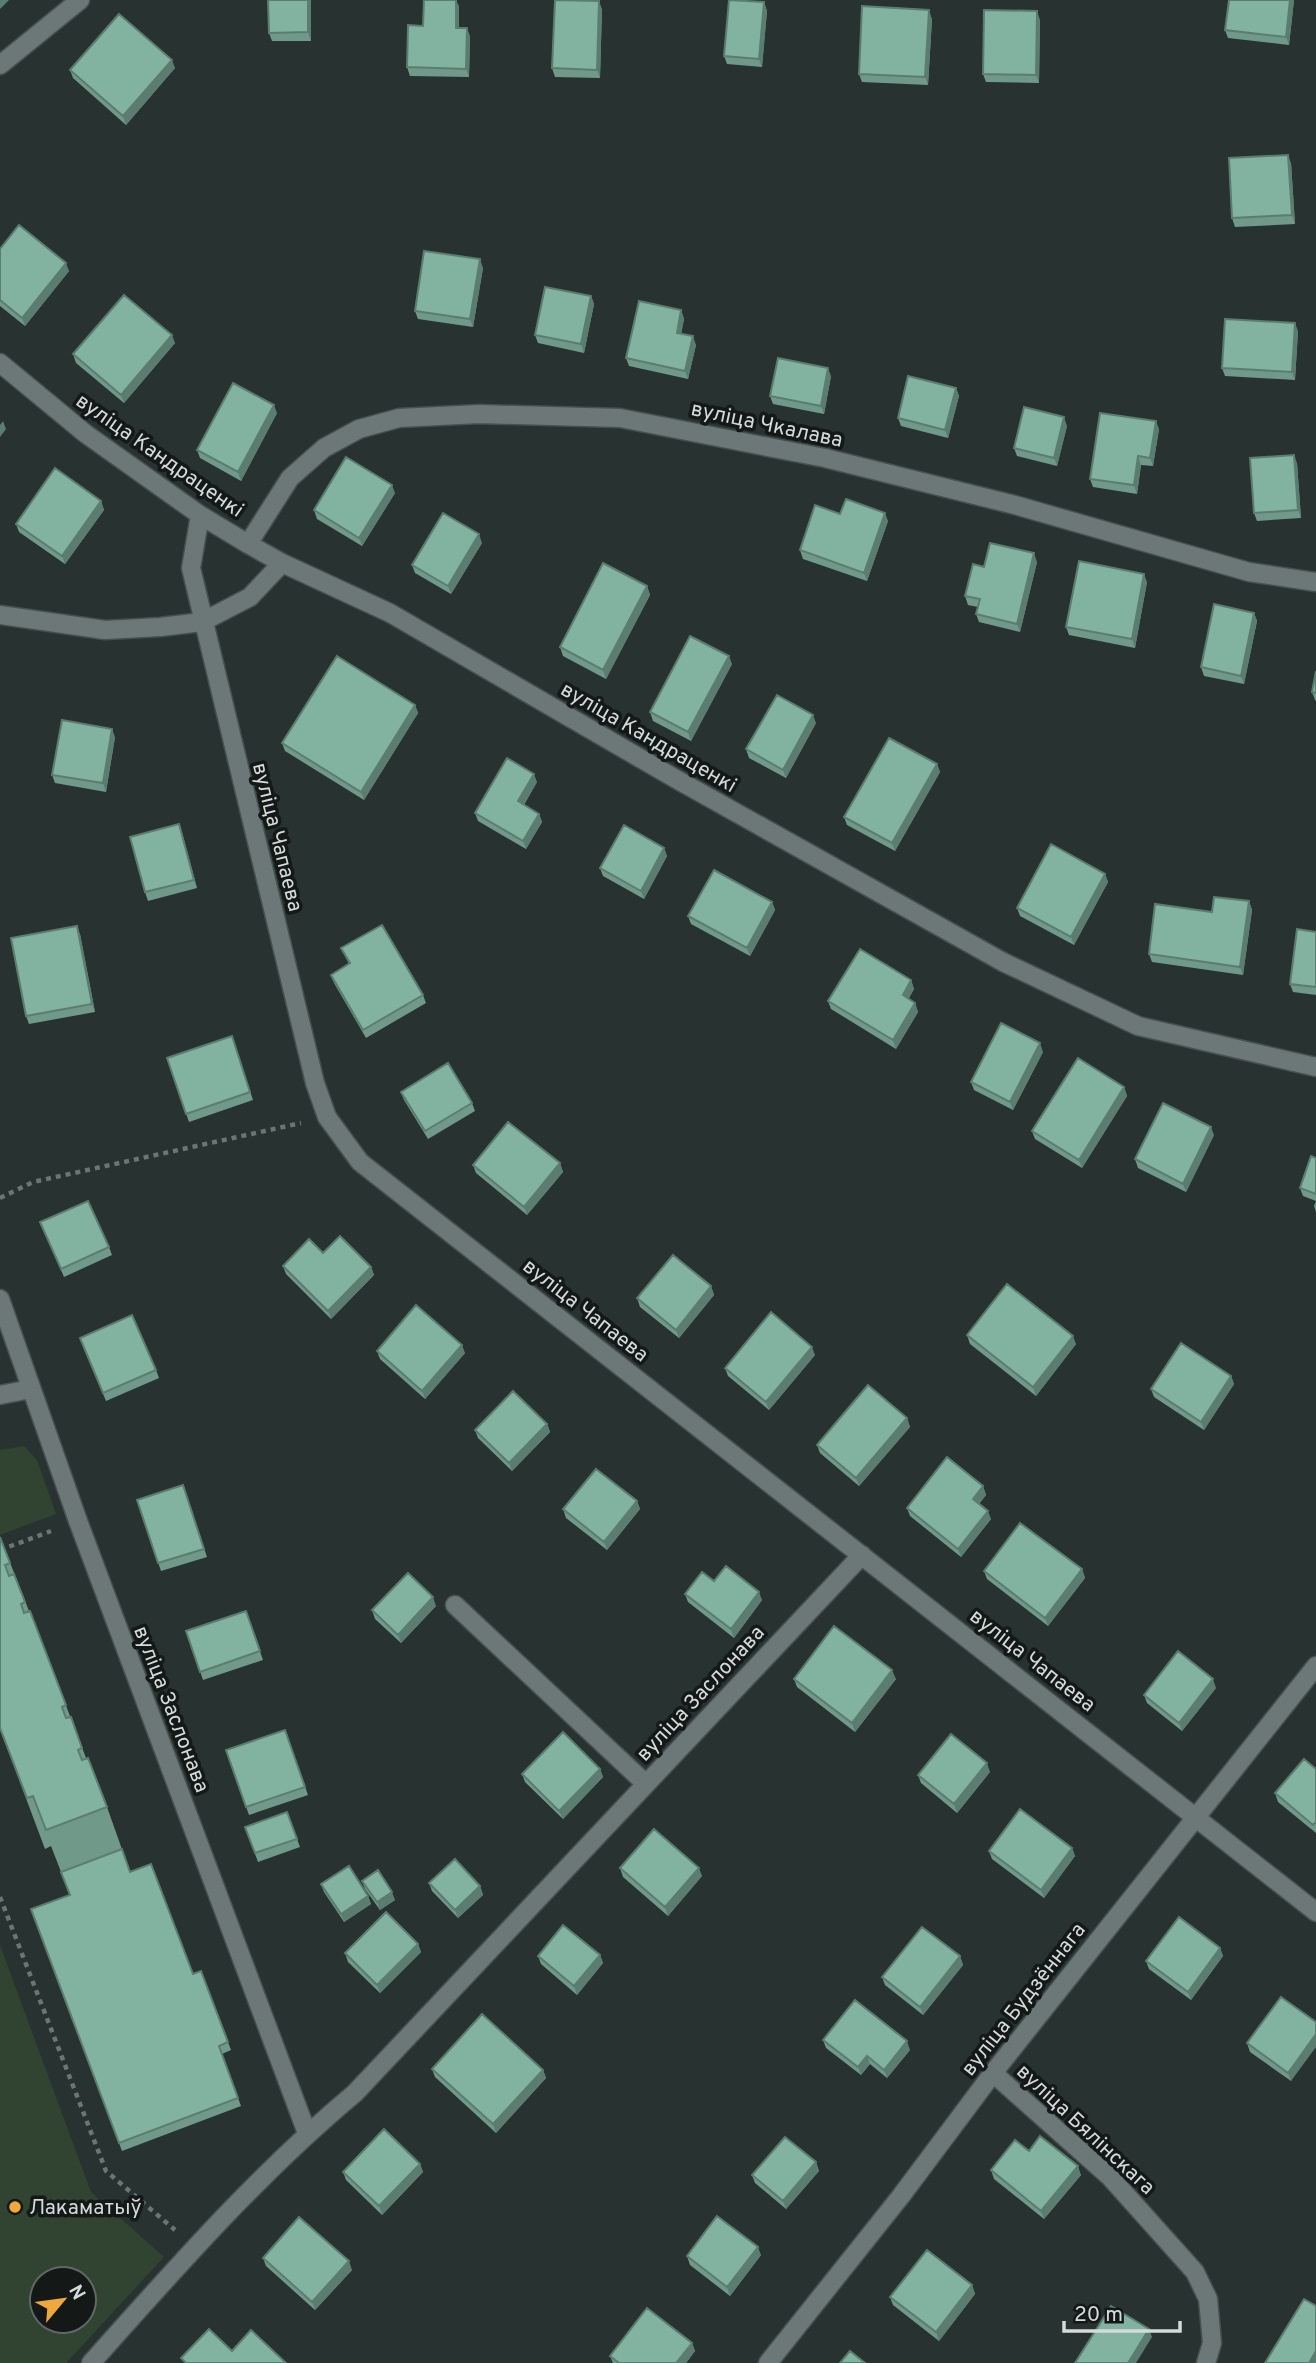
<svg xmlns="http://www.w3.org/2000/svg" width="1316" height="2363" viewBox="0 0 1316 2363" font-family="Overpass,sans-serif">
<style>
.green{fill:#314331;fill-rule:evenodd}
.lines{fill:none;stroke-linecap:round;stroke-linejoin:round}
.minor-casing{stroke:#47504f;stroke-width:21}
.path{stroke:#6c7574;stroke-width:4.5;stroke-dasharray:5 5;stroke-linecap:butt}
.minor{stroke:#6c7878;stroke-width:18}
.wall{fill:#70998a}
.shaded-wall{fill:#5b7d70}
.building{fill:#82b2a0;stroke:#5b7d70;stroke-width:2}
.poi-dot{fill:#eea83c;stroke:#141918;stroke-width:2.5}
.labels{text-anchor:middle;stroke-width:7;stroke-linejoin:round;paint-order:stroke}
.street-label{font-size:21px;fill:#d4dbda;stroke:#141918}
.poi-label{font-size:21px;fill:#d4dbda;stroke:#141918;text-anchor:start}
</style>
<rect width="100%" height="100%" fill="#273231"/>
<path class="green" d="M24 1446 37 1460 56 1514 0 1535V1450Z
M0 1945 91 2192 164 2257 66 2363H0ZM42 2279H84V2321H42Z"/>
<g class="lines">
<g class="minor-casing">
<path id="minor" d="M0 65 80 0
M0 363 86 434 200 515 248 544 282 563 390 613 676 779 1003 962 1138 1026 1316 1067
M200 515 191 568 315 1083 327 1117 360 1162 1316 1912
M248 544 290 478 324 448 359 429 399 418 479 414 620 418 825 458 1015 505 1249 572 1316 582
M0 615 105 630 160 627 202 622 250 597 282 563
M0 1299 78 1521 307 2133
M0 1395 31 1389
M455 1605 646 1784
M993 2073 1110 2177 1195 2272 1208 2299 1212 2343 1206 2363
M91 2363C175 2269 258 2174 355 2093L862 1555
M768 2363 901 2196 993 2073 1316 1666"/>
</g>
<path class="path" d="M0 1198 33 1182 301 1123
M0 1550 51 1531
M0 1897 106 2171 175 2230"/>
<use href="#minor" class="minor"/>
</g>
<path class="wall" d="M311 0V41H272L269 33Z
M1294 0 1289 45 1228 38 1225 30Z
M764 2 767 11 762 67 727 64 724 56Z
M459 6V28L470 36 469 77 410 76 407 67 423 26Z
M602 9 600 78 555 77 552 68Z
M932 19 928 85 862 82 859 74Z
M1040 20 1039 83 986 82 983 74Z
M175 68 126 125 73 78 70 70Z
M1291 163 1295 224 1235 227 1232 218Z
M0 249 69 271 25 326 0 306Z
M483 268 473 327 418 319 415 311Z
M591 296 594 304 584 353 538 343 535 335Z
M681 310 684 319 681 334 696 345 688 379 629 366 626 358Z
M1298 331 1295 380 1225 376 1222 368Z
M175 343 124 403 76 363 73 354Z
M831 376 824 414 773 404 770 396Z
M956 388 959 396 948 438 901 426 898 418Z
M277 413 241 481 200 458 197 450Z
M1067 426 1057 466 1017 456 1014 448Z
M1159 429 1153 466 1141 465 1137 494 1093 487 1090 479Z
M1297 463 1301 518 1257 521 1254 513Z
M395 493 362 546 317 519 314 510Z
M101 501 104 510 65 564 19 532 16 524Z
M840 514 888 521 867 581 803 559 800 550Z
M482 543 451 594 415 573 412 565Z
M1037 562 1020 632 979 622 976 614 978 607 968 605 965 596 984 567Z
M1147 582 1135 648 1069 635 1066 627Z
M647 586 650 595 606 679 563 656 560 647Z
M1254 613 1257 621 1244 684 1204 676 1201 667Z
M732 664 691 741 653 721 650 712Z
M1316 671V701L1315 700 1312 692Z
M415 705 418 713 364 800 285 751 282 743Z
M816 723 786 778 749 758 746 749Z
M115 737 106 792 55 783 52 775Z
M937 764 940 772 895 851 847 825 844 817Z
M537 782 524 805 539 814 542 822 526 849 478 821 475 813Z
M179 824 197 888 148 901 145 892Z
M664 848 667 856 644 899 603 876 600 868Z
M1105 874 1108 882 1074 945 1020 916 1017 908Z
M1249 901 1252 910 1243 975 1152 962 1149 954 1212 912Z
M772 902 775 910 750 956 691 924 688 916Z
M1316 932V995L1293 992 1290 984Z
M80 934 95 1012 29 1024 26 1016Z
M341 948 423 995 426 1003 366 1038 334 983 331 975 349 964Z
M911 980 914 989 908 999 915 1003 918 1012 896 1049 831 1009 828 1001Z
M232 1036 253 1100 189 1122 167 1058Z
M1043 1052 1013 1110 974 1090 971 1082Z
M1124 1087 1127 1096 1082 1168 1035 1139 1032 1131Z
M401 1092 472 1103 475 1111 428 1139 404 1100Z
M1214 1135 1186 1192 1138 1168 1135 1159Z
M1316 1158V1212L1314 1206 1316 1201 1303 1196 1300 1188Z
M560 1163 563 1172 527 1215 476 1173 473 1165Z
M40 1222 109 1247 112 1255 64 1277Z
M323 1253 371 1267 374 1275 331 1319 286 1274 283 1266Z
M711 1286 714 1295 679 1338 640 1307 637 1298Z
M967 1335 1076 1344 1036 1396 970 1344Z
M80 1338 156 1370 159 1378 106 1401Z
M377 1351 465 1353 425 1399 380 1359Z
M815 1355 769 1410 728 1376 725 1368Z
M1231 1376 1234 1384 1204 1430 1154 1397 1151 1389Z
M907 1418 910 1427 859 1486 820 1453 817 1445Z
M547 1424 550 1432 512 1471 478 1438 475 1430Z
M183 1485 207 1557 161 1571 137 1500Z
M983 1486 986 1495 979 1504 991 1519 961 1557 910 1516 907 1508Z
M637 1501 640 1509 607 1550 566 1518 563 1509Z
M0 1537 29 1611H30L86 1758 107 1807 130 1872 193 1974 201 1971 231 2050 222 2054 241 2106 122 2151 31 1909 70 1895 51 1846 45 1849 0 1729Z
M1082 1569 1085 1578 1048 1626 987 1579 984 1571Z
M714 1581 762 1600 734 1638 688 1602 685 1594Z
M436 1606 401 1643 375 1619 372 1610Z
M246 1611 263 1660 203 1680 186 1631Z
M794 1679H896L855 1732 797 1687Z
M1216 1688 1182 1731 1147 1703 1144 1695Z
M285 1730 308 1795 249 1815 226 1750Z
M600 1769 603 1777 563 1819 525 1782 522 1774Z
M1316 1769V1833L1278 1802 1275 1793Z
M990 1772 957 1813 921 1783 918 1775Z
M287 1812 300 1847 258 1862 245 1827Z
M1072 1848 1075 1856 1044 1898 992 1859 989 1851Z
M620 1868 702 1876 668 1916 623 1877Z
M362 1881 395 1900 380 1910 365 1889Z
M429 1883 480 1886 483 1895 458 1918 432 1891Z
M321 1884 368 1896 371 1904 344 1922 324 1892Z
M418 1944 421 1952 380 1993 348 1962 345 1953Z
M1220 1948 1223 1956 1191 2000 1149 1969 1146 1961Z
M600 1955 603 1963 577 1995 541 1964 538 1956Z
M960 1956 963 1965 923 2015 885 1985 882 1977Z
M1316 2022 1291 2081 1250 2052 1247 2043Z
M823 2040 910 2050 887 2078 870 2064 861 2075 826 2048Z
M432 2069 543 2070 546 2078 496 2133 435 2077Z
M1029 2151 1081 2175 1044 2219 994 2179 991 2170Z
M816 2162 819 2171 786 2209 755 2183 752 2175Z
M420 2164 423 2172 382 2215 346 2180 343 2172Z
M761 2255 730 2296 690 2265 687 2256Z
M263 2258 352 2270 315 2310 266 2266Z
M972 2285 975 2294 939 2341 893 2305 890 2297Z
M692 2343 695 2351 686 2363H613L610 2356Z"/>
<path class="shaded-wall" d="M0 0H9L0 9Z
M308 0H311V41L308 32Z
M456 0 459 6V36L456 28Z
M1290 0H1294L1289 45 1286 37Z
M599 1 602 9 600 78 597 70Z
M764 2 767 11 762 67 759 59Z
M929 10 932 19 928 85 925 77Z
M1037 11 1040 20 1039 83 1036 75Z
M467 28 470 36 469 77 466 69Z
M172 60 175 68 126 125 123 116Z
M1288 155 1291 163 1295 224 1292 215Z
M480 259 483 268 473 327 470 319Z
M66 263 69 271 25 326 22 318Z
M591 296 594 304 584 353 581 344Z
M681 310 684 319 680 341 677 333Z
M1295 323 1298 331 1295 380 1292 372Z
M172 335 175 343 124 403 121 395Z
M693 336 696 345 688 379 685 371Z
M828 368 831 376 824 414 821 406Z
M956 388 959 396 948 438 945 430Z
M274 405 277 413 241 481 238 472Z
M1064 417 1067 426 1057 466 1054 458Z
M3 421 6 429 0 437V425Z
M1156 421 1159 429 1153 466 1150 458Z
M1294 455 1297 463 1301 518 1298 510Z
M1138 456 1141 465 1137 494 1134 485Z
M392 485 395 493 362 546 359 538Z
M101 501 104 510 65 564 62 556Z
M885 513 888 521 867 581 864 573Z
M479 534 482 543 451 594 448 586Z
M1034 553 1037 562 1020 632 1017 624Z
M1144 574 1147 582 1135 648 1132 639Z
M647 586 650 595 606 679 603 670Z
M1254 613 1257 621 1244 684 1241 676Z
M729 656 732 664 691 741 688 732Z
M415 705 418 713 364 800 361 792Z
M813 715 816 723 786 778 783 770Z
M112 729 115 737 106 792 103 783Z
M937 764 940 772 895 851 892 843Z
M534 774 537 782 521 809 518 801Z
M539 814 542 822 526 849 523 841Z
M179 824 182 832 197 888 194 880Z
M664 848 667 856 644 899 641 891Z
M1105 874 1108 882 1074 945 1071 937Z
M1249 901 1252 910 1243 975 1240 967Z
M772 902 775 910 750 956 747 948Z
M77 926 80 934 95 1012 92 1004Z
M911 980 914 989 906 1004 903 995Z
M915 1003 918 1012 896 1049 893 1040Z
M1040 1043 1043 1052 1013 1110 1010 1102Z
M1124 1087 1127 1096 1082 1168 1079 1160Z
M1211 1127 1214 1135 1186 1192 1183 1184Z
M560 1163 563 1172 527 1215 524 1207Z
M371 1267 374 1275 331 1319 328 1311Z
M711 1286 714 1295 679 1338 676 1330Z
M1073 1336 1076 1344 1036 1396 1033 1387Z
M462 1345 465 1353 425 1399 422 1391Z
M812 1347 815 1355 769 1410 766 1402Z
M1231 1376 1234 1384 1204 1430 1201 1422Z
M907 1418 910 1427 859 1486 856 1478Z
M547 1424 550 1432 512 1471 509 1463Z
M983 1486 986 1495 976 1507 973 1499Z
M637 1501 640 1509 607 1550 604 1542Z
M988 1511 991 1519 961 1557 958 1549Z
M1082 1569 1085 1578 1048 1626 1045 1618Z
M759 1592 762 1600 734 1638 731 1629Z
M433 1597 436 1606 401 1643 398 1635Z
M892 1670 896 1679 855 1732 852 1723Z
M1213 1679 1216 1688 1182 1731 1179 1723Z
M987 1763 990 1772 957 1813 954 1804Z
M600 1769 603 1777 563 1819 559 1811Z
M1072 1848 1075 1856 1044 1898 1041 1890Z
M699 1868 702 1876 668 1916 665 1907Z
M480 1886 483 1895 458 1918 455 1910Z
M392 1892 395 1900 380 1910 377 1902Z
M368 1896 371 1904 344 1922 341 1914Z
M418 1944 421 1952 380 1993 377 1985Z
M1220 1948 1223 1956 1191 2000 1188 1992Z
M600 1955 603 1963 577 1995 574 1986Z
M960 1956 963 1965 923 2015 920 2007Z
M1316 2034V2047L1291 2081 1288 2073Z
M907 2041 910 2050 887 2078 884 2070Z
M867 2056 870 2064 861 2075 858 2067Z
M543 2070 546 2078 496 2133 493 2124Z
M816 2162 819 2171 786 2209 783 2201Z
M420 2164 423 2172 382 2215 379 2206Z
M1078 2166 1081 2175 1044 2219 1041 2211Z
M758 2247 761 2255 730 2296 727 2287Z
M349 2261 352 2270 315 2310 312 2302Z
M972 2285 975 2294 939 2341 936 2332Z
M1149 2329 1152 2337 1136 2363H1128Z
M692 2343 695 2351 686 2363H676Z
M1316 2351V2363H1309Z"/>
<path class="building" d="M268 0H308V32L269 33Z
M424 0H456V28H467L466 69 407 67 408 25 423 26Z
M555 0 599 1 597 70 552 68Z
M729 0 764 2 759 59 724 56Z
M1229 0H1290L1286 37 1225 30Z
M862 6 929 10 925 77 859 74Z
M984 10 1037 11 1036 75 983 74Z
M119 14 172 60 123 116 70 70Z
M1288 155 1292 215 1232 218 1229 158Z
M19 225 66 263 22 318 0 300V249Z
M424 251 480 259 470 319 415 311Z
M545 287 591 296 581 344 535 335Z
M124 295 172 335 121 395 73 354Z
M639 301 681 310 677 333 693 336 685 371 626 358Z
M1225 319 1295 323 1292 372 1222 368Z
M778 358 828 368 821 406 770 396Z
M908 376 956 388 945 430 898 418Z
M233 383 274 405 238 472 197 450Z
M1024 407 1064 417 1054 458 1014 448Z
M1100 413 1156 421 1150 458 1138 456 1134 485 1090 479Z
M1294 455 1298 510 1254 513 1250 458Z
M346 457 392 485 359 538 314 510Z
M55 468 101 501 62 556 16 524Z
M846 499 885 513 864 573 800 550 815 505 840 514Z
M443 513 479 534 448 586 412 565Z
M990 543 1034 553 1017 624 976 614 980 599 965 596 973 564 984 567Z
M1079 561 1144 574 1132 639 1066 627Z
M603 563 647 586 603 670 560 647Z
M1214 604 1254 613 1241 676 1201 667Z
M690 636 729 656 688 732 650 712Z
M337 656 415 705 361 792 282 743Z
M1316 671V693L1312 692Z
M777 695 813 715 783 770 746 749Z
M62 720 112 729 103 783 52 775Z
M889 738 937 764 892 843 844 817Z
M507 758 534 774 518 801 539 814 523 841 475 813Z
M179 824 194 880 145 892 130 837Z
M624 825 664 848 641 891 600 868Z
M1051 844 1105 874 1071 937 1017 908Z
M714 870 772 902 747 948 688 916Z
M1214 897 1249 901 1240 967 1149 954 1155 904 1212 912Z
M382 925 423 995 363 1030 331 975 350 963 341 948Z
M77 926 92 1004 26 1016 11 938Z
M1297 929 1316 932V987L1290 984Z
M860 949 911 980 903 995 915 1003 893 1040 828 1001Z
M1001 1023 1040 1043 1010 1102 971 1082Z
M232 1036 250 1092 186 1114 167 1058Z
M1078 1058 1124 1087 1079 1160 1032 1131Z
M448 1063 472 1103 425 1131 401 1092Z
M1163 1103 1211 1127 1183 1184 1135 1159Z
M508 1122 560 1163 524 1207 473 1165Z
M1311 1156 1316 1158V1194L1300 1188Z
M88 1201 109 1247 61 1269 40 1222Z
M340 1236 371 1267 328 1311 283 1266 309 1239 323 1253Z
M673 1255 711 1286 676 1330 637 1298Z
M1007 1284 1073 1336 1033 1387 967 1335Z
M416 1305 462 1345 422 1391 377 1351Z
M771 1312 812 1347 766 1402 725 1368Z
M132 1315 156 1370 103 1393 80 1338Z
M1181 1343 1231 1376 1201 1422 1151 1389Z
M868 1385 907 1418 856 1478 817 1445Z
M513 1391 547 1424 509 1463 475 1430Z
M947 1457 983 1486 973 1499 988 1511 958 1549 907 1508Z
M596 1469 637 1501 604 1542 563 1509Z
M183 1485 204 1549 158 1563 137 1500Z
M1020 1523 1082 1569 1045 1618 984 1571Z
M0 1537 10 1563 5 1565 9 1576 14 1574 25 1602 21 1604 24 1613 30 1611 66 1705 62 1707 66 1718 71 1717 82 1748 78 1750 82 1760 88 1758 107 1807 46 1830 33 1796 27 1798 0 1728Z
M726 1566 759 1592 731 1629 685 1594 702 1572 714 1581Z
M408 1573 433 1597 398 1635 372 1610Z
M246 1611 260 1651 200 1672 186 1631Z
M834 1626 892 1670 852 1723 794 1679Z
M1178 1651 1213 1679 1179 1723 1144 1695Z
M285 1730 305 1787 246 1807 226 1750Z
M563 1732 600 1769 559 1811 522 1774Z
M951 1734 987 1763 954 1804 918 1775Z
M1304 1759 1316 1769V1822L1313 1825 1275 1793Z
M1020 1809 1072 1848 1041 1890 989 1851Z
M287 1812 297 1839 255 1853 245 1827Z
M654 1829 699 1868 665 1907 620 1868Z
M122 1849 130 1872 151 1864 193 1974 201 1971 228 2042 219 2046 238 2098 119 2143 31 1909 70 1895 61 1872Z
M455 1859 480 1886 455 1910 429 1883Z
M349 1866 368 1896 341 1914 321 1884Z
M378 1870 392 1892 377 1902 362 1881Z
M386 1912 418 1944 377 1985 345 1953Z
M1179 1917 1220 1948 1188 1992 1146 1961Z
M563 1925 600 1955 574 1986 538 1956Z
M922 1927 960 1956 920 2007 882 1977Z
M1281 1997 1316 2022V2034L1288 2073 1247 2043Z
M855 2000 907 2041 884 2070 867 2056 858 2067 823 2040Z
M482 2014 543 2070 493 2124 432 2069Z
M384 2129 420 2164 379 2206 343 2172Z
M1040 2136 1078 2166 1041 2211 991 2170 1015 2140 1029 2151Z
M785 2137 816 2162 783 2201 752 2175Z
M717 2216 758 2247 727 2287 687 2256Z
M299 2217 349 2261 312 2302 263 2258Z
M927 2250 972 2285 936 2332 890 2297Z
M1304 2299 1316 2306V2351L1309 2363H1265Z
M1111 2306 1149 2329 1128 2363H1075Z
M647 2308 692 2343 676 2363H619L610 2356Z
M209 2329 232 2351 251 2330 286 2363H186L181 2358Z
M850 2351 865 2363H840Z"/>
<circle class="poi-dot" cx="15" cy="2207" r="7"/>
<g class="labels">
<g class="street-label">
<text transform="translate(767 424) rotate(12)" y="7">вуліца Чкалава</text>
<text transform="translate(160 455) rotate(35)" y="7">вуліца Кандраценкі</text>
<text transform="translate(649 737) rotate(30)" y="7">вуліца Кандраценкі</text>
<text transform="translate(278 837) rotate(76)" y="7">вуліца Чапаева</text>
<text transform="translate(586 1310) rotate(38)" y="7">вуліца Чапаева</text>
<text transform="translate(1033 1660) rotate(38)" y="7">вуліца Чапаева</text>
<text transform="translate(700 1693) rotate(-47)" y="7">вуліца Заслонава</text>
<text transform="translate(172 1709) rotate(69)" y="7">вуліца Заслонава</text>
<text transform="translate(1023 1999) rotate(-52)" y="7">вуліца Будзённага</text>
<text transform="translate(1086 2129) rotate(43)" y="7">вуліца Бялінскага</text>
</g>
<g class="poi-label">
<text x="29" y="2214">Лакаматыў</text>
</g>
</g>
<g transform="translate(63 2300) rotate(61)"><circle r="33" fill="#141918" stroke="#616766" stroke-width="2"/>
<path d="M0-5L12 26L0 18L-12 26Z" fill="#eea83c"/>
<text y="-10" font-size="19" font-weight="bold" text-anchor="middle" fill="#d4dbda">N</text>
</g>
<path d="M1064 2321v10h116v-10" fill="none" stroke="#d4dbda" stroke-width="3.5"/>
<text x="1074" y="2321" font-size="21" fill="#d4dbda" stroke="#141918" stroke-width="5" paint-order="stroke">20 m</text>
</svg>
